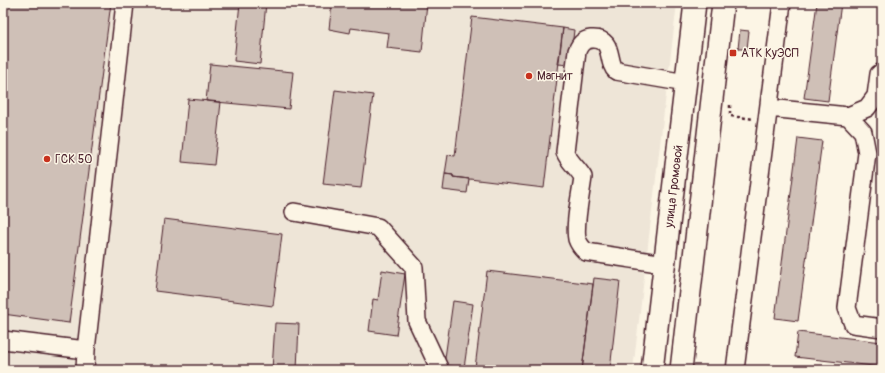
<svg xmlns="http://www.w3.org/2000/svg" width="885" height="373" viewBox="0 0 885 373" font-family="Pangolin,sans-serif">
<style>
.built{fill:#eee5d7}
.building{fill:#cfc0b7;stroke:#4a1f2b}
.lines{fill:none;stroke-linecap:round;stroke-linejoin:round}
.minor-casing{stroke:#4a1f2b;stroke-width:20}
.major-casing{stroke:#4a1f2b;stroke-width:24}
.path{stroke:#4a1f2b;stroke-width:2.5;stroke-dasharray:3 3;stroke-linecap:butt}
.minor{stroke:#fcf5e5;stroke-width:17}
.major{stroke:#fcf5e5;stroke-width:21}
.poi-dot{fill:#c8321e;stroke:#fcf5e5;stroke-width:1.5}
.labels{text-anchor:middle;stroke-width:3;stroke-linejoin:round;paint-order:stroke}
.poi-label{font-size:12px;fill:#4a1f2b;stroke:#fcf5e5;text-anchor:start}
.street-label{font-size:12px;fill:#4a1f2b;stroke:#fcf5e5}
</style>
<rect width="100%" height="100%" fill="#fcf5e5"/>
<filter id="ink" filterUnits="userSpaceOnUse"><feTurbulence type="fractalNoise" baseFrequency=".025" numOctaves="2"/><feDisplacementMap in="SourceGraphic" scale="8" xChannelSelector="R" yChannelSelector="G"/><feConvolveMatrix kernelMatrix="1 2 1 2 8 2 1 2 1" color-interpolation-filters="sRGB"/></filter>
<g filter="url(#ink)">
<path class="built" d="M3 3H677L633 370H3Z"/>
<path class="building" d="M3 3H111L69 323 3 314Z
M240 3H266L260 64 234 61Z
M332 3 382 5V3H427L422 52 387 48 389 33 351 28 350 33 329 29Z
M817 3H841L828 101 804 98Z
M472 17 563 28 544 188 453 177V175L445 174 448 155 455 156Z
M563 28 574 30 570 65 558 64Z
M740 30 749 31 747 49H738Z
M210 64 293 72 289 109 206 101Z
M335 90 373 95 361 188 323 184Z
M188 99 221 102 214 165 182 162Z
M798 138 822 141 798 321 775 318Z
M445 174 453 175V177L469 179 467 193 443 190Z
M164 219 282 234 273 306 155 291Z
M382 270 405 274 396 335 369 331 373 299 378 300Z
M487 271 593 284 582 370H496L475 368Z
M594 278 620 281 610 370H582Z
M453 301 473 304 464 368 444 365Z
M275 323 299 324 297 370H272Z
M798 332 882 342V367L795 357Z
M3 366 46 370H3Z"/>
<g class="lines">
<g class="minor-casing">
<path id="minor" d="M769 108 848 116 867 108 876 96 879 74 882 72
M848 116 863 132 867 153 847 308 853 324 882 328
M294 212 378 227 414 267 417 321 440 370
M665 264 586 252C582 248 579 245 577 239 574 223 581 194 583 177 577 167 569 162 565 152L577 51C580 44 583 40 591 39 615 37 606 62 616 71L686 83
M3 340 86 350 85 370
M86 350 125 3
M735 370 782 3"/>
</g>
<g class="major-casing">
<g id="major">
<path id="s1" d="M652 370 695 3"/>
<path d="M681 370 723 3"/>
</g>
</g>
<path class="path" d="M730 105V116L754 119"/>
<use href="#minor" class="minor"/>
<use href="#major" class="major"/>
</g>
</g>
<g class="poi-dot">
<rect x="729" y="49" width="8" height="8" rx="2"/>
<circle cx="529" cy="76" r="4"/>
<circle cx="47" cy="159" r="4"/>
</g>
<g class="labels">
<g class="poi-label">
<text x="741" y="57">АТК КуЭСП</text>
<text x="537" y="80">Магнит</text>
<text x="55" y="163">ГСК 50</text>
</g>
<g class="street-label">
<text dy="4" stroke="none"><textPath href="#s1" startOffset="185">улица Громовой</textPath></text>
</g>
</g>
<rect width="885" height="373" fill="none" stroke="#fcf5e5" stroke-width="16"/>
<rect x="8" y="8" width="869" height="357" fill="none" stroke="#4a1f2b" stroke-width="1.5" filter="url(#ink)"/>
</svg>
